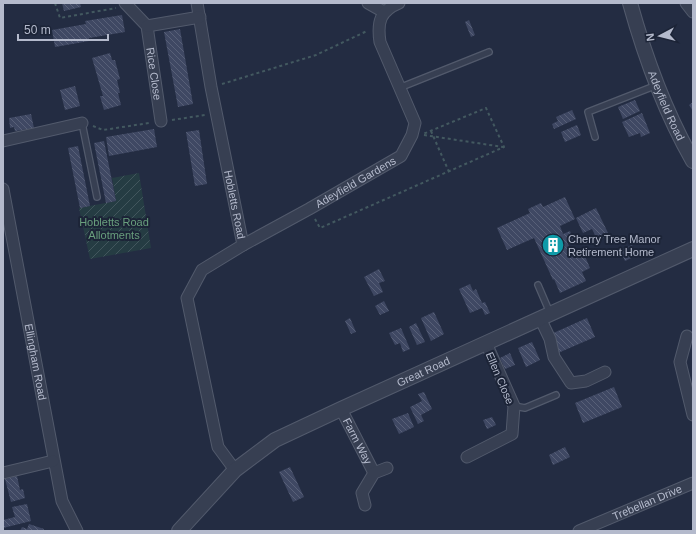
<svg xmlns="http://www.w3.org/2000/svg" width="696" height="534" viewBox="0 0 696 534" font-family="Arial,sans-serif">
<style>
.garden{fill:url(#garden-furrows)}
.building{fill:url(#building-back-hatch)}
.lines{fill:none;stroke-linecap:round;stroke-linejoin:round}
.service-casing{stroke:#525a6c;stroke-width:8}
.minor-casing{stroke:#525a6c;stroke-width:13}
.tertiary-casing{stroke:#525a6c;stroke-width:16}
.path{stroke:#435960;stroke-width:2;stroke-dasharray:3 3;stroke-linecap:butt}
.service{stroke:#373f52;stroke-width:5.5}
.minor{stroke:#373f52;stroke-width:11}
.tertiary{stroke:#373f52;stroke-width:14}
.labels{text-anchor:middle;stroke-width:4;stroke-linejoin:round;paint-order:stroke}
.street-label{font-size:11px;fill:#b4bacc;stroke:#1c2437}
.park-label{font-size:11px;fill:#699f7d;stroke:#1c2437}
.poi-label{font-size:11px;fill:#b4bacc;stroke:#1c2437;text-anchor:start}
</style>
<defs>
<pattern id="garden-furrows" width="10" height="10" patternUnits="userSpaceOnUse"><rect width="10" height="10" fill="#253c43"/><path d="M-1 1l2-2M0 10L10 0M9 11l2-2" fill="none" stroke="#42565d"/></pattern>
<pattern id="building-back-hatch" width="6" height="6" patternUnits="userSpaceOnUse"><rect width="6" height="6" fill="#3f4863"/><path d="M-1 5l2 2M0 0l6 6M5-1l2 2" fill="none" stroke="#586078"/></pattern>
</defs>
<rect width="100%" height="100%" fill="#232c42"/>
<path class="garden" d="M139 173 151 248 90 259 79 208 116 201 112 178Z"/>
<path class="building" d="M62 3H80L81 7 64 11Z
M122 15 125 32 89 38V41L55 47 52 30 86 24 85 21Z
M469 20 475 35 471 37 465 22Z
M180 29 193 104 178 107 164 32Z
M110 53 112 60H115L120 79 117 80 120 93H118L121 105 104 110 100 96H103L92 58Z
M75 86 80 106 65 110 60 90Z
M635 100 640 111 623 119 618 107Z
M693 102V111L689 105Z
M572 110 576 119 554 129 552 124 558 121 556 117Z
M642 113 650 133 641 137 640 133 629 137 622 122Z
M31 114 34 128 15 131 14 127 10 128 9 118Z
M577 125 581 135 565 142 561 132Z
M154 129 157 147 109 156 106 137Z
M199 130 207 184 195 186 186 132Z
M104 141 116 201 106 203 94 143Z
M78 146 90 206 80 208 68 148Z
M565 197 575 219 560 226 563 234 570 231 573 239 567 242 572 253 582 249 590 268 582 272 586 281 560 293 554 279 553 280 534 238 507 250 497 228 530 213 528 209 541 203 543 207Z
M596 208 609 235 598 241 592 229 583 233 576 218Z
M632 245 637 255 625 261 620 250Z
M379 269 385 281 379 283 383 292 374 296 364 277Z
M470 284 473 291 476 289 482 303 485 302 490 313 485 315 482 308 470 313 459 289Z
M384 301 389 311 380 315 375 306Z
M434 312 444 334 431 341 421 318Z
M350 318 356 332 351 334 345 321Z
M587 318 595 337 558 353 549 335Z
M416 323 425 342 417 345 409 327Z
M401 328 410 349 403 352 400 343 395 345 389 333Z
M532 342 540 360 526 367 518 348Z
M510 353 515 365 505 369 500 358Z
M614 387 622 407 583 423 575 403Z
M424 392 432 409 421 415 424 421 418 424 410 407 422 401 418 394Z
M408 413 414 427 399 434 392 419Z
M492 417 496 425 487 429 483 420Z
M565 447 570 457 553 465 549 455Z
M290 467 304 497 293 502 279 472Z
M17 476 20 490 23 489 25 498 11 502 5 479Z
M27 504 31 521 3 528V520L15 517 12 507Z
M29 524 44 529 43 531H20L22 527 27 529Z"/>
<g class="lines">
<g class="service-casing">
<path id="service" d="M399 88 489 52
M82 123 97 197
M595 137 588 112 657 85
M538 285 550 313
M514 406 525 408 556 395"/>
</g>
<g class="minor-casing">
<g id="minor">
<path id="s1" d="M125 3 147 26 161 121"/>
<path id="s2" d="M197 3 211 87 243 245 202 270 187 298 218 447 235 470"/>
<path d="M368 3 384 12"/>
<path d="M686 3 693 12"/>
<path d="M147 26 200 17"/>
<path d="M3 141 82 123"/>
<path id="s3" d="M3 189 62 501 77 531"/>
<path id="s4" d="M243 245 309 209 401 156 412 135 415 123 380 42C377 22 380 11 399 3"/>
<path d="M540 318 550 339 554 357 571 383 586 381 605 372"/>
<path d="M687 336 680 362 693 415"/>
<path id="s5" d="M341 409 374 473"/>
<path d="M467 457 512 434 514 406 486 343"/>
<path d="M3 473 53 461"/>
<path d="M365 505 362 493 374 473 387 468"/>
<path id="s6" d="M579 531 693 483"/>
</g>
</g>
<g class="tertiary-casing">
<g id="tertiary">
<path id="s7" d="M630 3C645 57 665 112 693 161"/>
<path id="s8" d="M179 531 235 470 275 440 341 409 693 249"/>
</g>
</g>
<path class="path" d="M55 3 60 18 116 8
M222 84 316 55 367 31
M172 120 205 115
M93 126 103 130 149 123
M431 131 449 172
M424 135 503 147
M315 219 320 228 504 147 486 108 423 134"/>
<use href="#service" class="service"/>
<use href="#minor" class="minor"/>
<use href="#tertiary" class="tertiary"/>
</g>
<defs>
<g id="building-disc" transform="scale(1.15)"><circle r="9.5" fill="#0f9aa8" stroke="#1c2437"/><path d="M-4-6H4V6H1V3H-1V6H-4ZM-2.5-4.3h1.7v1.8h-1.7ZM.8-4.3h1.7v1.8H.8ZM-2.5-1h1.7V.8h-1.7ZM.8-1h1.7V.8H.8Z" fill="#fff"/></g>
</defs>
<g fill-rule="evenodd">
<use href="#building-disc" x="553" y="245"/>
</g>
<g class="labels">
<g class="street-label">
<text dy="4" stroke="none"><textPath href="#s1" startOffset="80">Rice Close</textPath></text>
<text dy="4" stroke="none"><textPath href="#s7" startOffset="109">Adeyfield Road</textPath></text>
<text dy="4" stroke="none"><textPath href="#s4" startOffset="129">Adeyfield Gardens</textPath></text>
<text dy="4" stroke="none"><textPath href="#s2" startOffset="205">Hobletts Road</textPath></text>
<text dy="4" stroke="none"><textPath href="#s3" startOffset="176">Ellingham Road</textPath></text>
<text dy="4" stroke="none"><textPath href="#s8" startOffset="296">Great Road</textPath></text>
<text transform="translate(500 378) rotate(67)" y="4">Ellen Close</text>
<text dy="4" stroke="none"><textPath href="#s5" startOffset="36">Farm Way</textPath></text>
<text dy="4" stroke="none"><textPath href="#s6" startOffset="74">Trebellan Drive</textPath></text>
</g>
<g class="park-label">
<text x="114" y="226">Hobletts Road<tspan x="114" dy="13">Allotments</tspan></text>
</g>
<g class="poi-label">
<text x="568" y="243">Cherry Tree Manor<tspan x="568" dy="13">Retirement Home</tspan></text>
</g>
</g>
<rect width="696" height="534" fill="none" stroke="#b4bacc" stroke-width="8"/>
<g transform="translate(660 36) rotate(263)" stroke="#1c2437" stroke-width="3" paint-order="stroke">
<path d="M0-3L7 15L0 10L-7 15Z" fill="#b4bacc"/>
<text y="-6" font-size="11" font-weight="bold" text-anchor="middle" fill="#b4bacc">N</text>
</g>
<path d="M18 34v6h90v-6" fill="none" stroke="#b4bacc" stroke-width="2"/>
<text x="24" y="34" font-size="12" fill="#b4bacc" stroke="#1c2437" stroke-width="3" paint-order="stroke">50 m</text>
</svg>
